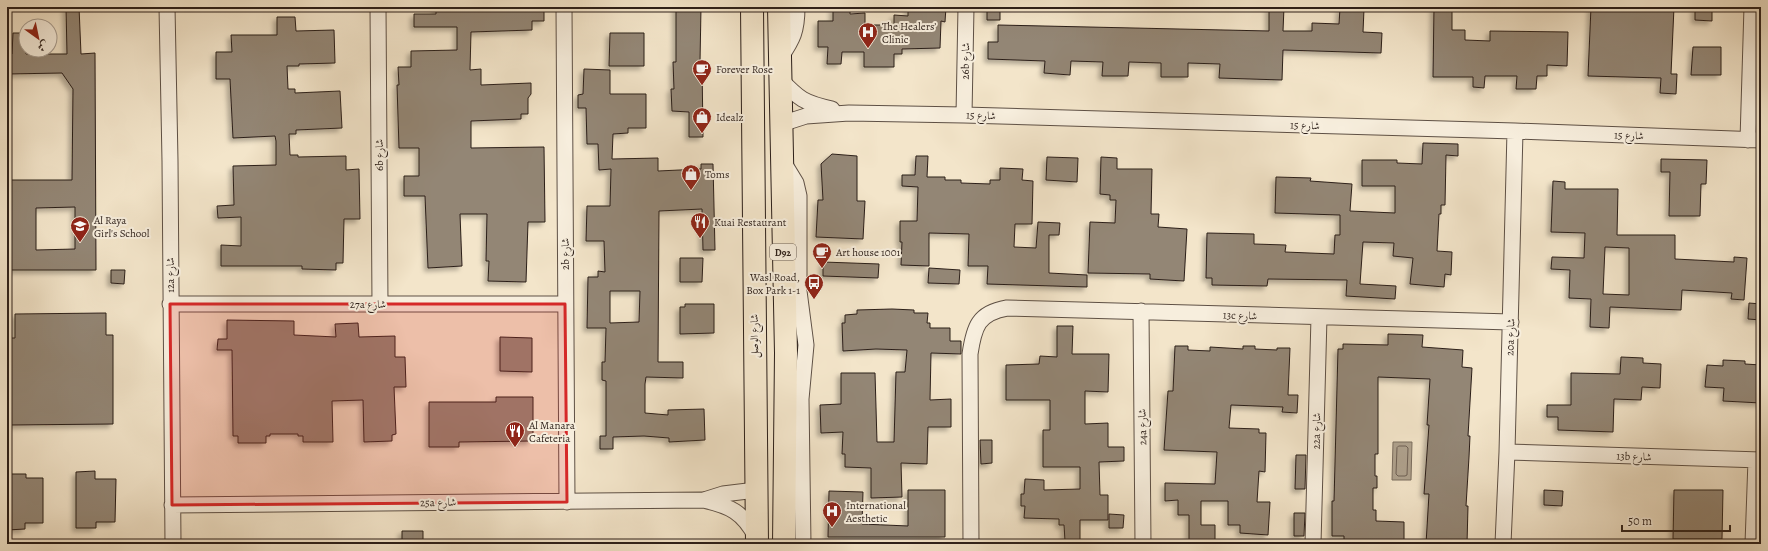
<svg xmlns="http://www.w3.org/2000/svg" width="1768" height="551" viewBox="0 0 1768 551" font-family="Alegreya,Amiri,serif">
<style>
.water{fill:#afa28e;stroke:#7b6e5f}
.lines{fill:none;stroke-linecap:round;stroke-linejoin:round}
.shore{stroke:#6e6054;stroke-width:1}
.building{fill:#938675;stroke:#2c1f19;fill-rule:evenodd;filter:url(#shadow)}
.minor-casing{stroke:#5e5045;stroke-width:17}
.primary-casing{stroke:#2c1f19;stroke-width:24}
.minor{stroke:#f7eedd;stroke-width:15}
.primary{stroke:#f3e5ca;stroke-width:22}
.marked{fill:#d62828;fill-opacity:0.2;stroke:#d62828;stroke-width:3;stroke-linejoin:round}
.labels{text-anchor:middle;stroke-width:4;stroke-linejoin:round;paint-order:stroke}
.shield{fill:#f7eedd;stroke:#695d54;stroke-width:1}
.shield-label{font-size:10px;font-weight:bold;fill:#2c1f19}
.poi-label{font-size:11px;fill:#2c1f19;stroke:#f7eedd;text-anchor:start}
.street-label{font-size:11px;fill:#2c1f19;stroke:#f7eedd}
</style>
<defs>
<filter id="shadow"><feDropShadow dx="-3.5" dy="3.5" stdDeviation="2" flood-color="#0004"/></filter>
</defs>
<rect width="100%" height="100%" fill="#f3e5ca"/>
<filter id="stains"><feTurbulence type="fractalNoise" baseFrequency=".005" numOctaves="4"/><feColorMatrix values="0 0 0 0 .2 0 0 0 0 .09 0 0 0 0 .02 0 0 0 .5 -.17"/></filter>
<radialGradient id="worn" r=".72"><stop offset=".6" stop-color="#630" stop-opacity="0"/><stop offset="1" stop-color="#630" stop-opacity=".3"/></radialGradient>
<path class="water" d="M1393 442H1412L1411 480H1392Z"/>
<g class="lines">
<path class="shore" d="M1399 446H1406L1408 448 1407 475 1405 476H1398L1396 474 1397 448Z"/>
</g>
<path class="building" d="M66 7H79L81 54 95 53 96 270H7V180H72L73 89 62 73 7 74V54H12L13 33H26V54H67ZM75 207V249L36 250V208Z
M436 7H544V21H532V30L471 32 470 70 481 69V85L531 83V94L528 98V114H521V119L471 121V148L544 147 545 222H528L526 282 488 281 489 261H486L487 214H460L462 266 428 268 425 196H404V176H419V148H399L397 85H399L398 67H411V51L457 50V27H414V14H436Z
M676 7H701L700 62H702L703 137H689V112L672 111 671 89H674L673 62H676Z
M934 7H946L945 22 941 21 940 48 902 49V54H894V67H864V52H842L841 64H827L828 47H818V21H833V8H850V14L865 13V25H894V15L908 16V8L933 9Z
M987 7H1000V20H987Z
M1269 7H1284L1283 31H1312V23L1339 24 1340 8 1364 9 1363 32 1382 33 1381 53 1283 50 1282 80 1219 78 1220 64 1188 63V77H1161V63L1129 62 1128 76H1102L1103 62 1071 61 1070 75 1044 73 1045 61 988 59V42H998V25L1269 31Z
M1434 7H1452V30H1465V40L1490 41V31L1568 32 1567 66 1547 65V76H1537L1536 89H1516L1517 76H1485L1484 88 1473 87V77H1433Z
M1591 7H1674L1671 74H1677L1676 94 1660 93 1661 78 1588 76Z
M1695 7 1712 8V21L1695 20Z
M277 17H295L296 31 334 30 335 63 299 64V66H287L288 89H295V93L340 91 342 128 296 130V134H289L290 155H298V157L346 156V170L359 169 360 219H344L343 263H336V270L302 269V266H221V245L241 246V217L218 218 217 206 234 205 233 166 276 165V141L275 136 233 138 230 79H216V52H232L231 35H277Z
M610 33H644V66H609Z
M1693 47H1721V75H1691Z
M584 69 610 70V94H646V128H628V133L613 134 612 159 658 158V171L701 169V164H713L715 250H703L702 209 659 211 658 362H683V378L646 377 645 384V413L668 415V410L704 409 705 440 669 442V438L644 436 613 437V449H600V436H606V381L602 380V362H605L606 328H587L588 277H598V271L605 272 604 241H586L587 206H610L611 169 599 170 598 144H587L586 108H578V95L583 94ZM610 291H640L639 322 610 323Z
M1423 143 1458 144V156L1446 155 1445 205H1441V214H1439L1437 251 1452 252 1451 275 1445 274 1444 287 1410 284 1413 258 1393 256 1394 243 1363 242 1360 284 1396 286 1395 299 1346 296 1347 280 1268 279 1267 286 1212 285V278H1206L1207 233 1254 234V244L1286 245 1285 252 1334 254 1335 235H1340V215L1275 213 1276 177 1311 178 1310 181 1352 184 1350 211 1395 213V186H1362V160H1397V163L1422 164Z
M832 154 857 156V201H865L863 239 816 237 818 200H823L821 164Z
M916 156H928L927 177H945V180H961V183L990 184V180H1000V168L1023 169 1022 180 1033 181 1032 224H1015L1014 247 1036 248 1038 222 1060 223 1059 235H1049V273L1087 275V287L987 284 988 266H968L969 234 929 233V266L901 265 902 242H900V221H917L918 187 902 186V175H915Z
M1047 157 1078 158 1077 182 1046 180Z
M1101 157 1117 158V169H1152L1151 214H1159L1158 227 1187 229 1184 281 1150 279V274L1088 273 1090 222 1115 223 1116 200H1110V195L1100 194Z
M1661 159 1707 160 1706 184H1701L1700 216H1669L1670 172H1661Z
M1553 181 1565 182V189H1618L1617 235H1675V259L1734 262V257L1747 258 1744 300 1731 299 1732 293 1682 290 1681 310 1610 307 1609 328 1590 327 1591 299 1569 298 1570 270 1551 269 1552 257 1584 258 1585 233 1551 232ZM1605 247 1629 248V295L1603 294Z
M680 258H703L702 282H680Z
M823 262 879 264 878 278 823 276Z
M929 268 960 270 959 284 928 283Z
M111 270H125L124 284 111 283Z
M1749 303 1761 304V320L1748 319Z
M685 304H714V333L680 334V307H685Z
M892 309 914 310V313H928L927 323H930V328H950V341H961V354L931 353 930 400 951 399V427H928L927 464 901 463 902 497 871 498V468L845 467V454H842L843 432 821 433 820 405 841 404V373H875L877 442H894L896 372H905L907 350 876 349 843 351 842 323H845V315L857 314V310Z
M106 313V335H113V424L10 425 9 338H15V314Z
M227 320 294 321V335L336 337 335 324 358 323 359 337 395 336V357H405L406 387H394L396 434 392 435V441L364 442 363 400 332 401 333 442H303V436H298V434H270V436H266V443H238V436H233L232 350H217L218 339H227Z
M1057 326H1073L1072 354H1109L1108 392 1085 391V424L1108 423V447H1124V461L1099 462 1100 495H1108V520H1080V540L1065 541 1064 525H1059V519L1024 518 1025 506H1021V494H1024L1025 479 1044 480V490L1080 489V467H1043V430H1050V400H1006V365L1039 364 1040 356 1057 357Z
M1388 334 1423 335 1422 347 1463 350 1462 367 1472 368 1468 436H1470L1469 457 1466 506H1468L1467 544H1426L1429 494H1424L1429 425H1427L1430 379 1378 377V454H1375V476H1377V488H1373V510H1376V521L1404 522V544H1344V536H1332V501H1334L1338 349H1343V344L1388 345Z
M500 337 532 338V372L500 371Z
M1175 346H1188V350L1210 351V347L1243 349V346H1255V349L1277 350V348H1290L1288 395H1298L1297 413 1282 412 1283 407 1231 405 1229 428 1259 429V433H1266L1265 472 1259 471 1257 502H1270L1268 535 1240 533V525H1228V501H1201V525H1215V544H1189V515H1178V500L1165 501V483L1215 484 1217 452 1164 450 1168 391H1173Z
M1621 357 1643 358V363L1661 364 1660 388 1642 387 1641 400 1614 399 1613 432 1558 430V417H1547V405H1571V373L1620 374Z
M1723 360 1745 361V364L1761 365V403L1723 401 1724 388 1705 387 1707 365 1723 366Z
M496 397H533V434H531V441L459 442V447H429V402H496Z
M980 440H992V463L981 464Z
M1296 455H1306L1305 489H1295Z
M95 471V479H116L115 522H96V528H76V472Z
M7 474H26V478H43V523H25V529L7 530Z
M908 490H945V537H828L829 491 863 492 862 524 908 526Z
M1544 490 1563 491 1562 506 1544 505Z
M1674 490H1723L1722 539H1673Z
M1294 513H1305L1304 536H1294Z
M1109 514 1124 515 1123 528H1109Z
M402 531H423V543L402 542Z"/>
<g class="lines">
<g class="minor-casing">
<path id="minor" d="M167 7 170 161 173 544
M378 7 380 304
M564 7 567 502
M780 58C793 39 797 31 797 7
M780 79C799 99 804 103 832 109
M964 115 966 7
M781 124 806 116 849 113 964 115 1515 131 1761 140
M1748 140 1752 7
M782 160 796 183 799 196V291L806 345 801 399 803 544
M170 304H565
M1141 311 1143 544
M1507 452 1761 460
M704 500 723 494 756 490
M172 505 703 500C730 506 743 512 756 537
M971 544 970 354C974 327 978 313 1007 308L1511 322
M1313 544 1319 317
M1503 544 1507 452 1515 131
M1753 544 1756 460"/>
</g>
<g class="primary-casing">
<path id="primary" d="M752 7 757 544
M779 7 786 353 784 544"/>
</g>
<use href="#minor" class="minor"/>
<use href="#primary" class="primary"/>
</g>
<path class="marked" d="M170 304H565L567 502 172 505Z"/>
<defs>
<g id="hospital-pin" transform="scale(1)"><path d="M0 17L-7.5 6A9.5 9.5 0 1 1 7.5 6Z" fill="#8f2418" stroke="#f7eedd"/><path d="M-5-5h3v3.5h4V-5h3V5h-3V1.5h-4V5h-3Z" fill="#fff"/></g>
<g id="cafe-pin" transform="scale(1)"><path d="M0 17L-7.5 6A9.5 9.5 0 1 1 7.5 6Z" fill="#8f2418" stroke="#f7eedd"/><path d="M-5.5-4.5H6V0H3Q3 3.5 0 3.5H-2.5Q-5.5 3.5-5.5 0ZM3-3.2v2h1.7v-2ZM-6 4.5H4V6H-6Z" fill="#fff"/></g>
<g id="shop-pin" transform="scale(1)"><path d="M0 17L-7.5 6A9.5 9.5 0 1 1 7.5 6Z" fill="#8f2418" stroke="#f7eedd"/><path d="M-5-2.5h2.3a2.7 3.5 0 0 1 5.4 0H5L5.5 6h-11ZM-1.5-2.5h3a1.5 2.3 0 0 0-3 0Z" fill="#fff"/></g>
<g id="restaurant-pin" transform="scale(1)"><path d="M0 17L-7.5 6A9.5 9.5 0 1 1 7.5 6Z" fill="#8f2418" stroke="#f7eedd"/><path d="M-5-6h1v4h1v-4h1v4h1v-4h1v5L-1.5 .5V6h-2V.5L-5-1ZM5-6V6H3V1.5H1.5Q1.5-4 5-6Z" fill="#fff"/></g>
<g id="school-pin" transform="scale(1)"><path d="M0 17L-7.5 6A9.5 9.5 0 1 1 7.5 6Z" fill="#8f2418" stroke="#f7eedd"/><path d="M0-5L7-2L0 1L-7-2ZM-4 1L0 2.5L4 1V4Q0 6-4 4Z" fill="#fff"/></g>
<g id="bus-pin" transform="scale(1)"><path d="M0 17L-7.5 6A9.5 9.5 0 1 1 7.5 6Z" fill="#8f2418" stroke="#f7eedd"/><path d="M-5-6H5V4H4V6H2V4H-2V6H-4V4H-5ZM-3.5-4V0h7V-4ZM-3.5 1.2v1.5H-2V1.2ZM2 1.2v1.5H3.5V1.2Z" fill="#fff"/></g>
</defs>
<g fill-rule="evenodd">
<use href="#hospital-pin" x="868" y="32"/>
<use href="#cafe-pin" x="702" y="69"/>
<use href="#shop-pin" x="702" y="117"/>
<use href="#shop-pin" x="691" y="174"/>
<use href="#restaurant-pin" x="700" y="222"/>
<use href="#school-pin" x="80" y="226"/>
<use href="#cafe-pin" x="822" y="252"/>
<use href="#bus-pin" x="814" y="283"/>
<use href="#restaurant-pin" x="515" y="431"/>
<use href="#hospital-pin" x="832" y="511"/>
</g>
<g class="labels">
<rect class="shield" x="770" y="244" width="26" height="16" rx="3"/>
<g class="shield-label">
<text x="783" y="256">D92</text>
</g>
<g class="poi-label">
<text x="882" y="30">The Healers’<tspan x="882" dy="13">Clinic</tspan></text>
<text x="716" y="73">Forever Rose</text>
<text x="716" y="121">Idealz</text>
<text x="705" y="178">Toms</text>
<text x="94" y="224">Al Raya<tspan x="94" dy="13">Girl's School</tspan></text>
<text x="714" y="226">Kuai Restaurant</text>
<text x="836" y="256">Art house 1001</text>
<text x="800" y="281" text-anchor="end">Wasl Road,<tspan x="800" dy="13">Box Park 1-1</tspan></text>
<text x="529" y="429">Al Manara<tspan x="529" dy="13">Cafeteria</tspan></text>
<text x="846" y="509">International<tspan x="846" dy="13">Aesthetic</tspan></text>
</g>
<g class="street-label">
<text transform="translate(965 61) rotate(-89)" y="4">26b شارع</text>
<text transform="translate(981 115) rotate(2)" y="4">شارع 15</text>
<text transform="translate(1305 125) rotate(2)" y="4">شارع 15</text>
<text transform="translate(1629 135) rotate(2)" y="4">شارع 15</text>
<text transform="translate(379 155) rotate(-90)" y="4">6b شارع</text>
<text transform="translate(565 254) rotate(-90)" y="4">2b شارع</text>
<text transform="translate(170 275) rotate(-90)" y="4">12a شارع</text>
<text x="368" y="308">27a شارع</text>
<text transform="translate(1240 315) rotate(2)" y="4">13c شارع</text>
<text transform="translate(754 336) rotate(-90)" y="4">شارع الوصل</text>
<text transform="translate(1510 337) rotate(-88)" y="4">20a شارع</text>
<text transform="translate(1142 427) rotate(-91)" y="4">24a شارع</text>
<text transform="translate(1316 431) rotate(-89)" y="4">22a شارع</text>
<text transform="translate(1634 456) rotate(2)" y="4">13b شارع</text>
<text transform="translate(438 502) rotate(-1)" y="4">25a شارع</text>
</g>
</g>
<rect width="1768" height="551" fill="none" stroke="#f3e5ca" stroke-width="24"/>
<rect x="8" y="8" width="1752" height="535" fill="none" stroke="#2c1f19" stroke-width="2"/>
<rect x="12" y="12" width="1744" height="527" fill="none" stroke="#2c1f19"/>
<g transform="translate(38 38) rotate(147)"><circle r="19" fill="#f7eedd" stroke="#a69b8f"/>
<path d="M0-3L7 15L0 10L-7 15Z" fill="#8f2418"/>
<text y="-6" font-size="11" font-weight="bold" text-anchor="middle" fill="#2c1f19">ش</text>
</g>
<path d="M1622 525v6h108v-6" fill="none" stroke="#2c1f19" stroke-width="2"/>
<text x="1628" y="525" font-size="12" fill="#2c1f19" stroke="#f7eedd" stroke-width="3" paint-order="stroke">50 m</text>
<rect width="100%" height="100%" filter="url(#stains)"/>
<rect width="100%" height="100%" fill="url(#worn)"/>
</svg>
